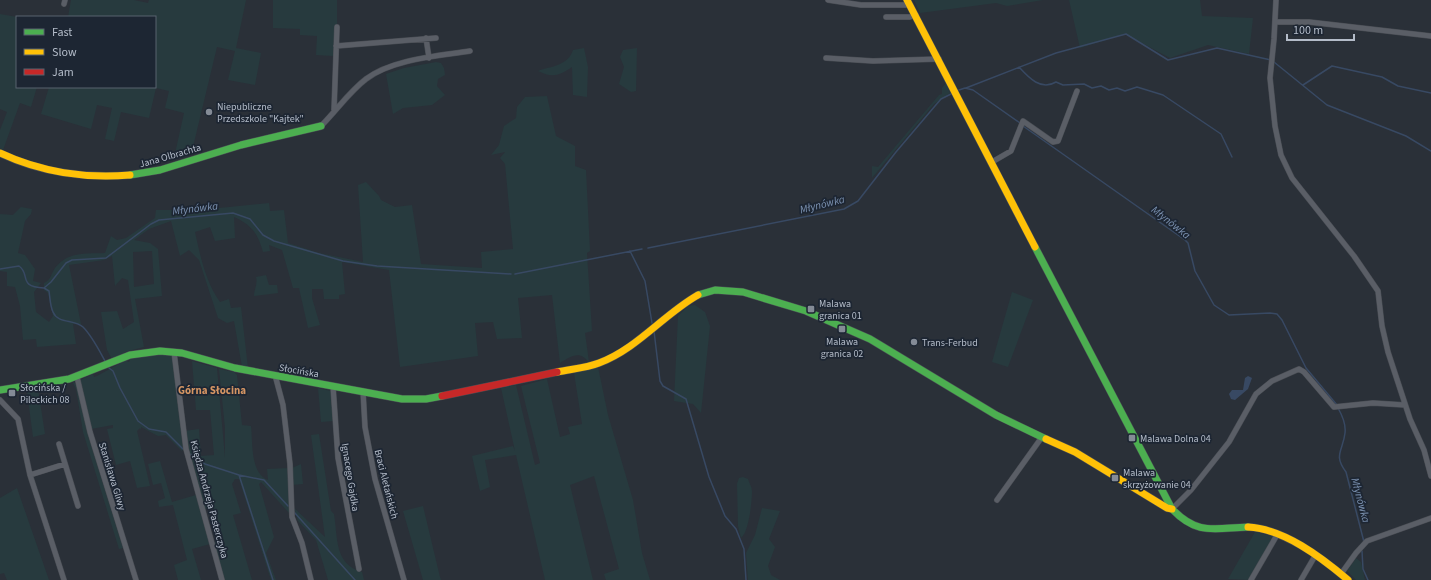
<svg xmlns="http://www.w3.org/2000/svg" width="1431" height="580" viewBox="0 0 1431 580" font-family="'Source Sans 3',sans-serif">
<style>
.green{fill:#273a3e;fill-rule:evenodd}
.water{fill:#384963}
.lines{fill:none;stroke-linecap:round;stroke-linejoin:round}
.stream{stroke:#384963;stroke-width:1.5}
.street-casing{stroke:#484c53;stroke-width:6}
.fast-casing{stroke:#484c53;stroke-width:8}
.slow-casing{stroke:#484c53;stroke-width:8}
.jam-casing{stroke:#484c53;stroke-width:8}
.street{stroke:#5a5e66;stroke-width:5}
.fast{stroke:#4caf50;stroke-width:7}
.slow{stroke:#ffc107;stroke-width:7}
.jam{stroke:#c62828;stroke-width:7}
.poi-dot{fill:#848b96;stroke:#1d2633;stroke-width:1.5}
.labels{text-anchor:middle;stroke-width:3.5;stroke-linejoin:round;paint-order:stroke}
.poi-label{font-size:10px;fill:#b4bcc9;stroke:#1d2633;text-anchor:start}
.street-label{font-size:10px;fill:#b4bcc9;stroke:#1d2633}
.water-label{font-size:11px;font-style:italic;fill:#7c92b1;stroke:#1d2633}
.neighbourhood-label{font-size:11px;font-weight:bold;fill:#d59563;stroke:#1d2633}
</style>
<rect width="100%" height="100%" fill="#2a3038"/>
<path class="green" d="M71 0H134L148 3 149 0H246L236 48 261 53 255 85 228 80 235 51 217 47 192 151 174 158 184 113 165 108 169 91 156 88 149 118 121 112 114 141 105 139 112 108 97 105 91 129 41 114 49 87H155V17H68Z
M273 0H337V25L333 56 316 55 317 36 300 35V29L273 28Z
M914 0H1043L1007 6 996 3 920 13Z
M1069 0H1200L1202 16 1253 18 1249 54 1208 45 1170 58 1125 34 1080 48Z
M0 14 17 17V87H37L31 107 20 103 3 150 0 148V130L7 112 0 109Z
M584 48 588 67 587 97 573 95 572 67C559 76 552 78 538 71 551 66 568 66 573 50Z
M637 48 636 91 631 92 619 84 624 67 620 57 623 50Z
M436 62 441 63 444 68 445 75 438 79 437 86 445 95 432 105 403 108 393 114 386 74 404 68Z
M946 83 950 93 934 104 872 178V166L878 167 939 95 942 94V88Z
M547 96 556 136 575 146V166L586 170 590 251 587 253 592 331 585 333 589 362C579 350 571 356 560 363L552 295 518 298 522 338 497 339 493 322 475 323 478 356 400 367 389 270 342 262 345 294 339 295V299H324L323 289H312V298L320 325 308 328 299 288H293L282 250 269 245 270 251 263 252C258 234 252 225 234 217L235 238 215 241 210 227 195 232C200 255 206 283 220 302L229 299 231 308 241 307 248 368 242 367 234 321 227 323 218 318 199 260 189 250 180 256 171 221 149 229 134 240 150 243 158 249 162 296 135 299 144 347 128 351 112 359 107 350 101 312 117 311 123 329 134 322 128 280 122 278 115 286 112 256 104 260 69 265 81 324H73L76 344 37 347 36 339 23 340 20 306 15 287 7 286V272L0 271V214L13 215 21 207 32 209 31 214 25 221 18 253 25 255 35 269 33 281 41 283 34 292 36 312 49 322 53 316 48 293 44 290V283C51 280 51 274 55 268 68 251 86 254 105 253L111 236 117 240 126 238 155 218 156 210H200L269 203 270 211 284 210 288 243 319 253 363 262 358 185 366 182 379 196 381 200 395 207 412 205 421 264 482 268 481 252 513 249 505 164 500 158 505 152 491 155 499 145 504 126 516 118 517 107 525 97ZM152 251 154 284 134 287 133 252Z
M266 275 269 285H277L278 293 254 296C254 289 258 284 256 277Z
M1012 292 1033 300 1008 367 992 362Z
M695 305 705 312 710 326 701 413 693 404 674 401 678 316 688 306Z
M158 354 172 355 184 446 182 451 166 435 158 436 141 427V430L140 428 137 431 150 486 137 488 130 461 116 465 107 429 113 428V425L91 429 80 380 93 374 94 377 97 376 126 360 128 362 130 361V359Z
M192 361 217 368 225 458V428L219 369 234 372 237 375 242 425 251 426C253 443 250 473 268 480L267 469 289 468 290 514 261 482 259 484 274 537 266 553 276 580H271L239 479H235L232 484 241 513 233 515 252 580H224L214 542 220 540 213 507 205 509 184 431 199 429 201 456 214 455 210 410H196Z
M598 367 608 415 633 500 642 553 650 580H606L604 574 619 569 594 476 570 485 593 580H545L516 455 485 460 490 487 480 491 472 456 513 446 515 451 501 388 516 385 535 465 540 463 521 386 547 379 560 437 570 434 568 427 582 424 574 373Z
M74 382 78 386 87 432 123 548 119 549 83 432 76 389 73 383Z
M318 388 331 391 333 421 321 422Z
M38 389 45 434 33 437 27 392Z
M319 434 331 511 334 514C338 538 334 564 362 572L364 580H328L316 540 298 521 294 508 325 537 311 435Z
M160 461 172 502 196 495 210 544 192 549 201 580H178L174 565 187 560 173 505 159 507 158 501 165 498 161 483 153 485 148 464Z
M301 464 303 484 292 485V468Z
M743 477 748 479C749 483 752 487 752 491 752 501 749 532 741 538L738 526 737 484 739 478Z
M17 488 49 580H7L4 573 0 574V498Z
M423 506 440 577 441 580H423L403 511Z
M762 508 780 511 769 539 775 547 768 566 771 575 780 580H748L746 553 755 535Z
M1255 532 1272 536V540L1249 580 1228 579Z
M1356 558 1361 562 1365 580H1356L1347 571Z"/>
<path class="water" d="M1248 376 1252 378 1248 389 1235 400 1231 399 1229 394 1232 390H1243L1245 378Z"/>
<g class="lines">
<path class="stream" d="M1274 62 1327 105 1406 136 1431 151
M1019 67C1029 78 1041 91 1056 82L1063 85 1084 84 1092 88 1101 86 1109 90 1117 88 1125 91 1137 87 1163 95 1221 134 1232 157
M1303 85 1332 66 1382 77 1398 86 1431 93
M966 88 1056 53 1126 34 1168 60 1217 48 1271 60
M959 90 965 88 973 90 1020 123
M1023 126 1185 240 1188 243 1195 271 1214 305 1229 315 1270 313 1277 314 1282 320 1306 368 1337 405
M648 248 844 209 858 201 896 152 935 106 941 99 953 93
M630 251 645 281 652 323
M0 269 19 266C31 274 17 287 44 288L51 282 66 263 72 260 106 258 151 224 159 220 233 213 250 219 263 235 274 241 343 261 377 266 511 274
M515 274 642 249
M44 288 49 291C50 297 50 306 53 312 58 324 74 319 83 327 92 336 99 350 105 361
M654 331 660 381 663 386 686 399 709 477 725 516 736 529 744 549 746 580
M109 368 113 371 120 388 138 421 149 429 166 432 183 449
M1338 408C1342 415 1346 425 1345 433 1343 451 1333 455 1346 472L1364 542
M190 454 205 464 239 475 273 580
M239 475 264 480 288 506
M294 512 355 580
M1362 551 1363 569 1368 580"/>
<g class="street-casing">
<path id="street" d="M828 0 861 5H909
M1276 0 1274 39 1270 78 1275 126 1281 155 1292 178 1354 256 1378 291 1382 326 1388 352 1410 419 1424 450 1431 476
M64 4 65 0
M886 17H910L916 15
M1275 22H1309L1431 36
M426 38 429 58
M336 46 436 38
M826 58 873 61 939 59
M334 110 337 27
M321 126C337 110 349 92 366 79 392 59 439 56 470 51
M992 162 1011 151 1023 121 1053 142 1058 141 1077 91
M174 352 186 449 222 580
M275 375 283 405 290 464 292 517 302 543 311 580
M77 377 90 432 136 580
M333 386 338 458 359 569
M363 391 365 427 375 479 404 580
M0 400 18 419 30 475 64 580
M59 444 78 506
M30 475 65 464
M997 500 1042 437
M1172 509 1191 490 1229 442 1256 394 1272 381 1299 369 1304 372 1334 407 1373 403 1405 405
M1341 574 1356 553 1367 541 1431 518
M1251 580 1277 535
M1301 580 1315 556"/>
</g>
<g class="fast-casing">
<path id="fast" d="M130 175 160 170 241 145 321 126
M1035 247 1172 509C1198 536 1214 528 1248 527
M698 295 715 290 743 292 806 311 870 339 996 415 1046 439
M0 390 69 379 130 355 160 351 182 353 235 368 402 399H426L442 396"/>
</g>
<g class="slow-casing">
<path id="slow" d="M907 0 1035 247
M0 153C40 172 86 179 130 175
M557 372C571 369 586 368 599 363 637 349 664 314 698 295
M1046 439 1075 452 1167 508 1172 509
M1248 527C1284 529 1321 557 1348 580"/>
</g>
<g class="jam-casing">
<path id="jam" d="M442 396 557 372"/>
</g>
<use href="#street" class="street"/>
<use href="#fast" class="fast"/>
<use href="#slow" class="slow"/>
<use href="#jam" class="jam"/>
</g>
<g class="poi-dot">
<circle cx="209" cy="112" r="4"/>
<rect x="807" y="305" width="8" height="8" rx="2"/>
<rect x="838" y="325" width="8" height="8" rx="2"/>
<circle cx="914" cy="342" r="4"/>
<rect x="8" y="389" width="8" height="8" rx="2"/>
<rect x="1128" y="434" width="8" height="8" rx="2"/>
<rect x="1111" y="474" width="8" height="8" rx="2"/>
</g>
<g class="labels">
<g class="poi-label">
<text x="217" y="110">Niepubliczne<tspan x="217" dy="12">Przedszkole "Kajtek"</tspan></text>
<text x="819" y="307">Malawa<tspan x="819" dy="12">granica 01</tspan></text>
<text x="842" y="345" text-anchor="middle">Malawa<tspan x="842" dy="12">granica 02</tspan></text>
<text x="922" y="346">Trans-Ferbud</text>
<text x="20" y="391">Słocińska /<tspan x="20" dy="12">Pileckich 08</tspan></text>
<text x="1140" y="442">Malawa Dolna 04</text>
<text x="1123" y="476">Malawa<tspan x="1123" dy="12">skrzyżowanie 04</tspan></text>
</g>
<g class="street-label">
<text transform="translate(170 155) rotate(-16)" y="4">Jana Olbrachta</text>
<text transform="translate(299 370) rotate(10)" y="4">Słocińska</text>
<text transform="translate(113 476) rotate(73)" y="4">Stanisława Gliwy</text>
<text transform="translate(351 477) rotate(81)" y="4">Ignacego Gajdka</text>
<text transform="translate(387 484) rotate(76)" y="4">Braci Aletańskich</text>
<text transform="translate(210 499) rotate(75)" y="4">Księdza Andrzeja Pasterczyka</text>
</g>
<g class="water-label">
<text transform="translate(822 204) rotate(-14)" y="4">Młynówka</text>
<text transform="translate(195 208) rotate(-7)" y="4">Młynówka</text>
<text transform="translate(1171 222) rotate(38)" y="4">Młynówka</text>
<text transform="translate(1361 500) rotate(75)" y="4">Młynówka</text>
</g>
<g class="neighbourhood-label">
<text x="212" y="394">Górna Słocina</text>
</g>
</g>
<rect x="16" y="16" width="140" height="72" fill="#1d2633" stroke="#59626f"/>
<rect x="24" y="29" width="20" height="6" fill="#4caf50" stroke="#59626f"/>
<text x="52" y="36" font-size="12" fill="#b4bcc9">Fast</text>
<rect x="24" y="49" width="20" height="6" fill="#ffc107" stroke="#59626f"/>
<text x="52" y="56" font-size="12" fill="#b4bcc9">Slow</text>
<rect x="24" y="69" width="20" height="6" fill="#c62828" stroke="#59626f"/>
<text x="52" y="76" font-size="12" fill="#b4bcc9">Jam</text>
<path d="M1287 34v6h67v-6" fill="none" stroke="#b4bcc9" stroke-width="2"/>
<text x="1293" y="34" font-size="12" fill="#b4bcc9" stroke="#1d2633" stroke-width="3" paint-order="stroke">100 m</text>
</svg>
